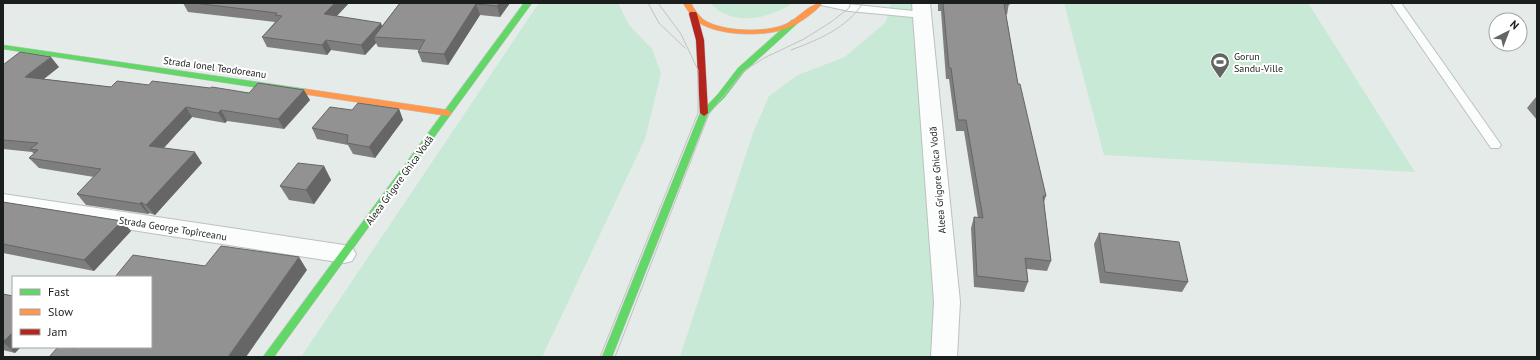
<svg xmlns="http://www.w3.org/2000/svg" width="1540" height="360" viewBox="0 0 1540 360" font-family="'PT Sans',sans-serif">
<style>
.green{fill:#c7e9d5}
.lines{fill:none;stroke-linecap:round;stroke-linejoin:round}
.lane-casing{stroke:#bcc1be;stroke-width:2}
.street-casing{stroke:#bcc1be;stroke-width:2}
.fast-casing{stroke:#bcc1be;stroke-width:1}
.slow-casing{stroke:#bcc1be;stroke-width:1}
.jam-casing{stroke:#bcc1be;stroke-width:1}
.lane{fill:#fbfcfc;fill-rule:evenodd}
.street{fill:#fbfcfc;fill-rule:evenodd}
.fast{fill:#63d668;fill-rule:evenodd}
.slow{fill:#ff974d;fill-rule:evenodd}
.jam{fill:#b3261e;fill-rule:evenodd}
.tram{stroke:#c1c3c2;stroke-width:1}
.wall{fill:#7e7e7e}
.shaded-wall{fill:#666}
.building{fill:#929292;stroke:#666}
.labels{text-anchor:middle;stroke-width:4;stroke-linejoin:round;paint-order:stroke}
.poi-label{font-size:10px;fill:#1a1e1c;stroke:#fff;text-anchor:start}
.street-label{font-size:10px;fill:#1a1e1c;stroke:#fff}
</style>
<rect width="100%" height="100%" fill="#e5ebe8"/>
<path class="green" d="M539 3H618L629 25 652 49 661 73 645 139 542 357H301Z
M710 3H793C769 19 732 27 710 3Z
M891 3H913L936 317 932 357H680L753 133 769 96 798 75 845 57 886 22Z
M1064 3H1308L1415 172 1104 155Z"/>
<g class="lines">
<g class="lane-casing">
<path id="lane" d="M819 3H838L923 12 928 15 923 18 849 11 821 5Z
M1391 3H1401L1499 142 1501 145 1499 148H1491Z"/>
</g>
<g class="street-casing">
<path id="street" d="M912 3H930L960 302 957 357H931L934 302Z
M3 194 344 245 352 247 356 254 352 261 344 263 3 210Z"/>
</g>
<g class="fast-casing">
<path id="fast" d="M524 3H532L274 357H263Z
M792 20H798L799 22 744 72 724 98 708 114 612 357H602L700 113 718 94 738 68Z
M3 45 306 89 310 92 306 95 3 49Z"/>
</g>
<g class="slow-casing">
<path id="slow" d="M683 3H691C694 9 698 15 704 20 723 32 766 33 786 24 799 18 809 3 823 3 813 14 799 24 785 29 763 37 718 36 698 22 692 17 687 10 683 3Z
M306 89 448 110 452 113 448 116 303 94 302 92 303 90Z"/>
</g>
<g class="jam-casing">
<path id="jam" d="M690 12H696L697 14 704 40 708 113 704 116 700 113 696 40 689 14Z"/>
</g>
<use href="#lane" class="lane"/>
<use href="#street" class="street"/>
<use href="#fast" class="fast"/>
<use href="#slow" class="slow"/>
<use href="#jam" class="jam"/>
<path class="tram" d="M648 3 659 23 685 48
M791 50C818 40 847 28 863 3
M600 357 698 113V70L681 34 658 3
M615 357 709 114 744 71 764 58 804 39 831 22 849 8 851 3"/>
</g>
<path class="wall" d="M183 3H349L337 16 382 26 400 3H510L500 17 480 15 448 65 422 62 418 52 419 50 378 47 376 43 365 55 331 50 327 55 267 47 262 37 275 22 188 12Z
M938 3H1009L1007 15 1006 14 1018 84 1046 196 1044 202 1051 261 1047 271 1027 269 1028 282 1024 292 974 287 971 228 974 217 978 218 964 131H956L949 79H946L941 11H938Z
M3 65 59 67 44 79 111 87 149 85 249 93 310 100 284 129 227 121 225 123 192 117 164 148 202 163 155 215 149 213 148 214 86 205 77 194 94 177 39 168 29 158 34 154 32 152 3 149Z
M1536 97H1537V120L1527 108Z
M399 109 403 120 375 158 353 154 348 145 317 139 312 128 352 110Z
M324 166 331 180 314 204 289 200 280 186Z
M3 202 122 221 131 231 94 271 3 253Z
M1099 233 1188 282 1182 292 1100 283 1094 244Z
M3 294 15 353 3 350Z"/>
<path class="shaded-wall" d="M335 3H349L329 24 324 14Z
M500 3H510L500 17 497 6Z
M476 4 480 15 448 65 444 54Z
M381 23 385 33 374 37 376 43 365 55 361 45Z
M326 40 331 50 327 55 322 45Z
M51 57 59 67 33 87 25 77Z
M304 90 310 100 284 129 278 119Z
M186 107 192 117 156 156 149 146Z
M399 109 403 120 375 158 369 147Z
M221 110 227 121 225 123 218 113Z
M195 152 202 163 155 215 146 205Z
M324 166 331 180 314 204 306 190Z
M141 202 149 213 148 214 140 204Z
M122 221 131 231 94 271 84 260Z
M299 257 307 270 246 357H228Z
M13 332V347H21L15 353 3 342Z"/>
<path class="building" d="M194 3H335L324 14 381 23 361 45 326 40 322 45 262 37 282 16 275 15 277 13Z
M400 3H500L497 6 476 4 444 54 418 52 425 40 374 37Z
M943 3H1009L1010 4H1004L1018 84H1020L1046 196H1043L1051 261 1025 258 1028 282 977 276 974 217 983 218 966 120H958L951 68H949Z
M20 52 51 57 25 77 111 87 117 81 149 85 152 81 210 88 212 87 249 93 258 83 304 90 278 119 221 110 218 113 186 107 149 146 195 152 146 205 141 202 140 204 77 194 101 169 29 158 38 150 30 149 38 143 3 140V65Z
M358 103 399 109 369 147 347 143 348 135 312 128 330 107 352 110Z
M298 163 324 166 306 190 280 186Z
M3 202 122 221 84 260 3 244Z
M1099 233 1179 242 1188 282 1105 272Z
M221 246 299 257 228 357H49L58 347 75 348V347H151V277H115L133 255 205 266Z
M3 294 13 296V332L3 342Z"/>
<defs>
<g id="stadium-pin" transform="scale(1)"><path d="M0 17L-7.5 6A9.5 9.5 0 1 1 7.5 6Z" fill="#616663" stroke="#fff"/><path d="M0-5a6.5 5 0 1 0 0 10a6.5 5 0 1 0 0-10ZM-3.5-1.8h7v3.6h-7Z" fill="#fff"/></g>
</defs>
<g fill-rule="evenodd">
<use href="#stadium-pin" x="1220" y="62"/>
</g>
<g class="labels">
<g class="poi-label">
<text x="1234" y="60">Gorun<tspan x="1234" dy="12">Sandu-Ville</tspan></text>
</g>
<g class="street-label">
<text transform="translate(215 67) rotate(8)" y="4">Strada Ionel Teodoreanu</text>
<text transform="translate(399 180) rotate(-54)" y="4">Aleea Grigore Ghica Vodă</text>
<text transform="translate(937 180) rotate(-95)" y="4">Aleea Grigore Ghica Vodă</text>
<text transform="translate(173 228) rotate(9)" y="4">Strada George Topîrceanu</text>
</g>
</g>
<rect width="1540" height="360" fill="none" stroke="#1a1e1c" stroke-width="8"/>
<rect x="12" y="276" width="140" height="72" fill="#ffffff" stroke="#a3a5a4"/>
<rect x="20" y="289" width="20" height="6" fill="#63d668" stroke="#a3a5a4"/>
<text x="48" y="296" font-size="12" fill="#1a1e1c">Fast</text>
<rect x="20" y="309" width="20" height="6" fill="#ff974d" stroke="#a3a5a4"/>
<text x="48" y="316" font-size="12" fill="#1a1e1c">Slow</text>
<rect x="20" y="329" width="20" height="6" fill="#b3261e" stroke="#a3a5a4"/>
<text x="48" y="336" font-size="12" fill="#1a1e1c">Jam</text>
<g transform="translate(1508 32) rotate(42)"><circle r="19" fill="#ffffff" stroke="#a3a5a4"/>
<path d="M0-3L7 15L0 10L-7 15Z" fill="#616663"/>
<text y="-6" font-size="11" font-weight="bold" text-anchor="middle" fill="#1a1e1c">N</text>
</g>
</svg>
